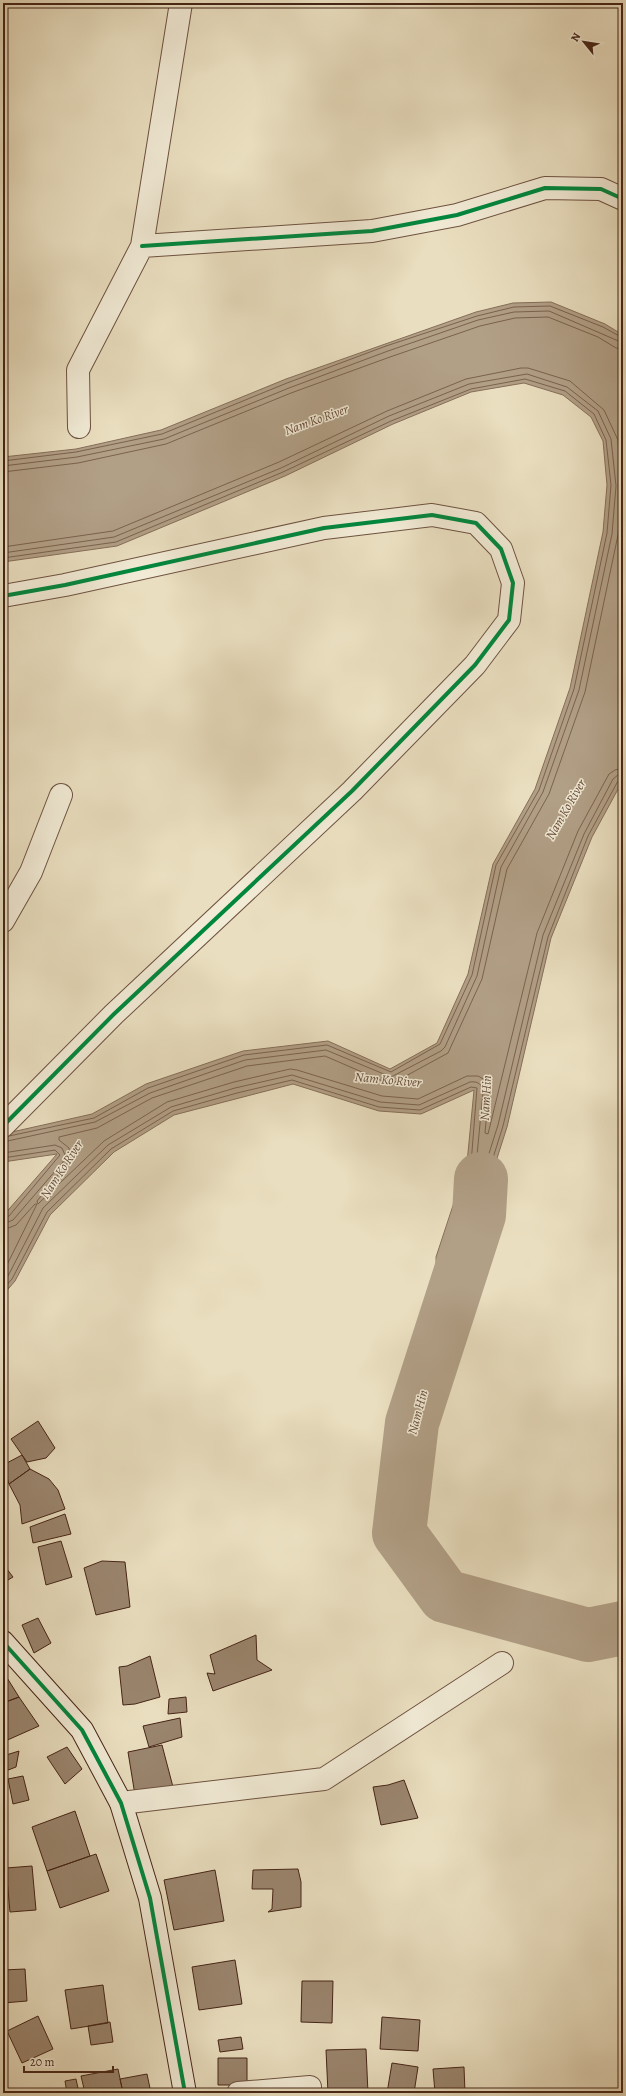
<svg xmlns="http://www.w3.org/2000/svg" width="626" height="2096" viewBox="0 0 626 2096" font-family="Alegreya,serif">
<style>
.water{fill:#b19f86;stroke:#866e59}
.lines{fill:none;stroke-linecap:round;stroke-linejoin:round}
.shore{stroke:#7b624e;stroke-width:1}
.river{stroke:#b19f86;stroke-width:54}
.building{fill:#9a856e;stroke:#452416}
.street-casing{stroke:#6e5240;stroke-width:24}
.secondary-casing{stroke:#452416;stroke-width:24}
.street{stroke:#f1ead5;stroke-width:22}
.secondary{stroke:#f1ead5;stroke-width:22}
.cycleway-casing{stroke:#f1ead5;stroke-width:6}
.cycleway{stroke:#00873e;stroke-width:4}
.labels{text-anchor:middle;stroke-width:3;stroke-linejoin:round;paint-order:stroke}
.water-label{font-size:13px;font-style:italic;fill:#654938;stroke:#f1ead5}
</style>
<rect width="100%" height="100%" fill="#e9debf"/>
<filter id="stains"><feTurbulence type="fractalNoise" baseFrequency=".005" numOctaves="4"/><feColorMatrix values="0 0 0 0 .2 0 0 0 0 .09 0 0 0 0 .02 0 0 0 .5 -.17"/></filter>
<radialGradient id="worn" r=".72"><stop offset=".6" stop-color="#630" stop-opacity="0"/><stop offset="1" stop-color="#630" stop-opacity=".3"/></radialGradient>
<path class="water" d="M551 302 605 324 623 335V780L592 837 551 938 507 1127 468 1249 437 1312 436 1257 467 1163 474 1090 421 1114 379 1111 293 1084 174 1115 114 1152 50 1215 15 1281 3 1295V1216L57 1154 3 1162V1134L92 1114 146 1084 243 1051 328 1041 390 1069 437 1043 468 974 493 864 535 789 570 688 603 532 607 485 603 441 591 417 563 395 524 383 471 392 393 424 285 476 117 546 3 562V457L76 449 161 430 286 379 476 312 513 303Z"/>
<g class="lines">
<path class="shore" d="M3 461 76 452 162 434 287 383 386 346 477 316 514 307 550 306 603 327 623 338
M3 466 77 457 164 439 289 388 388 351 478 320 514 312 549 311 623 343
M3 472 78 463 166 444 291 393 390 357 480 326 515 318 548 317 598 337 616 348 623 349
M3 547 113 531 279 462 387 411 466 379 521 368H528L570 381 604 410 618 440 622 485 618 535 585 692 549 794 507 869 482 979 448 1053 393 1083 385 1082 325 1056 247 1066 152 1098 97 1128 59 1137V1140L69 1148 70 1160 37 1201 38 1204 104 1141 167 1102 234 1082 290 1069 297 1070 382 1096 418 1099 467 1076H478L485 1080 489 1089 485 1133 488 1134 537 933 578 831 609 774 615 770 623 768
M3 553 114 537 281 468 389 416 469 384 527 374 567 387 598 411 611 439 616 486 612 534 579 690 543 792 501 867 477 976 445 1047 441 1051 391 1077 326 1050 245 1060 150 1093 95 1122 3 1142
M3 558 116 542 283 472 391 421 471 389 525 379 565 391 594 414 606 440 611 485 607 533 574 689 539 790 496 865 472 975 440 1044 391 1072 327 1045 244 1055 148 1088 94 1118 9 1136
M3 1153 55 1145 62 1148 65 1155 63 1162 13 1220 3 1224
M3 1158 55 1150 60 1155 9 1216 3 1219
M3 1230 16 1225 35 1204H37L3 1273
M3 1281 8 1276 43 1208 108 1145 171 1107 235 1088 292 1075 380 1102 419 1105 470 1082C478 1081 482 1084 483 1092L476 1166 445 1258V1268L448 1269 460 1245 498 1125 543 935 584 834 613 779 618 775 623 774
M3 1289 12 1279 47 1212 111 1149 173 1111 237 1093 292 1080 379 1107 420 1110 471 1087 477 1088 471 1164 440 1258 441 1288 444 1289 465 1247 503 1126 548 937 588 836 618 781 623 779"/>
<path class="river" d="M481 1179 479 1215 412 1423 399 1533 445 1596 588 1635 623 1628"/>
</g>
<path class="building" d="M38 1421 55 1448 46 1458 27 1462 11 1439Z
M22 1455 30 1469 9 1484 3 1465Z
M30 1469 49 1479 58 1490 65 1509 22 1524 20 1505 9 1484Z
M65 1514 71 1534 33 1543 30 1527Z
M61 1541 72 1577 46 1585 38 1547Z
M102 1561 125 1562 130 1607 96 1615 84 1568Z
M3 1564 13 1577 3 1583Z
M38 1618 51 1643 34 1653 22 1625Z
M256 1635 257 1660 272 1670 213 1691 207 1673 215 1674 210 1655Z
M150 1656 160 1697 135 1704 123 1705 119 1667 127 1666Z
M4 1673 19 1697 3 1703V1674Z
M19 1697 39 1726 3 1742V1703Z
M186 1697 187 1712 168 1714 169 1699Z
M180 1718 182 1737 149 1747 143 1726Z
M162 1745 173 1787 135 1795 128 1752Z
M67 1747 82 1769 65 1784 47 1757Z
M19 1751 16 1767 3 1772V1756Z
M23 1776 29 1800 13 1804 8 1779Z
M404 1780 418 1818 381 1825 373 1787 388 1785Z
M75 1811 90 1856 47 1871 32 1827Z
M96 1854 109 1891 60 1908 47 1871Z
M32 1866 36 1910 10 1912 6 1868Z
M298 1869 301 1882V1907L268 1912 272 1909 273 1889H252L253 1870Z
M215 1870 224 1921 174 1930 164 1880Z
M235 1960 242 2004 199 2010 192 1967Z
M25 1969 27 2001 3 2003V1970Z
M302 1981H333L332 2023 301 2022Z
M103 1985 108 2023 71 2029 65 1990Z
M38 2016 53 2049 22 2063 7 2031Z
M382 2017 420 2020 418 2051 380 2049Z
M110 2022 113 2042 91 2045 88 2026Z
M241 2037 243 2049 220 2052 218 2040Z
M366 2049 368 2093H328L326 2050Z
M218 2058H247V2085H218Z
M392 2063 418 2067 414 2093H387Z
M464 2067 465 2093H435L433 2069Z
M118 2069 123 2093H85L81 2076Z
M147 2074 151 2093H123L120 2079Z
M3 2077 9 2093H3Z
M76 2079 79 2093H67L65 2081Z"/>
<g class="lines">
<g class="street-casing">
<path id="street" d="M142 246 372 231 457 215 545 188 601 189 623 199
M79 427 78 370 142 246 181 3
M3 596 65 585 324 528 432 515 476 523 501 549 513 583 509 620 475 665 352 791 114 1014 3 1126
M3 921 31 872 61 795
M121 1803 324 1779 502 1663
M238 2093 310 2087"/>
</g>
<g class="secondary-casing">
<path id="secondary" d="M3 1642 82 1730 121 1803 150 1898 185 2093"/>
</g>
<use href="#street" class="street"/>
<use href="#secondary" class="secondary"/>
<g class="cycleway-casing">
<path id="cycleway" d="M142 246 372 231 457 215 545 188 601 189 623 199
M3 596 65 585 324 528 432 515 476 523 501 549 513 583 509 620 475 665 352 791 114 1014 3 1126
M3 1642 82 1730 121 1803 150 1898 185 2093"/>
</g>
<use href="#cycleway" class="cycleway"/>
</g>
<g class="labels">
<g class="water-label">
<text transform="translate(316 419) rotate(-20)" y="5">Nam Ko River</text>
<text transform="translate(565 809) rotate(-60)" y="5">Nam Ko River</text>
<text transform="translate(388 1079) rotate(5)" y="5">Nam Ko River</text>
<text transform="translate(485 1098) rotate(-87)" y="5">Nam Hin</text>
<text transform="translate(61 1169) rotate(-57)" y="5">Nam Ko River</text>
<text transform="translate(417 1412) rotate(-75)" y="5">Nam Hin</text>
</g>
</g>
<rect width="626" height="2096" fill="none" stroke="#e9debf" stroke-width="16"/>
<rect x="4" y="4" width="618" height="2088" fill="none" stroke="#452416" stroke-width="2"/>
<rect x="8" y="8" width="610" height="2080" fill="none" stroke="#452416"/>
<g transform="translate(584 42) rotate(300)" stroke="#f1ead5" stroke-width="3" paint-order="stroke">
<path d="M0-3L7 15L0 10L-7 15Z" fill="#452416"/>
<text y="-6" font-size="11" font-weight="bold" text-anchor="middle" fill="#452416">N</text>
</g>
<path d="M24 2066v6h89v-6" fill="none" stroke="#452416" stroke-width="2"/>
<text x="30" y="2066" font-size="12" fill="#452416" stroke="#f1ead5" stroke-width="3" paint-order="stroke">20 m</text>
<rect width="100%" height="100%" filter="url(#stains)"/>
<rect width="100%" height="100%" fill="url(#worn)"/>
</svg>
